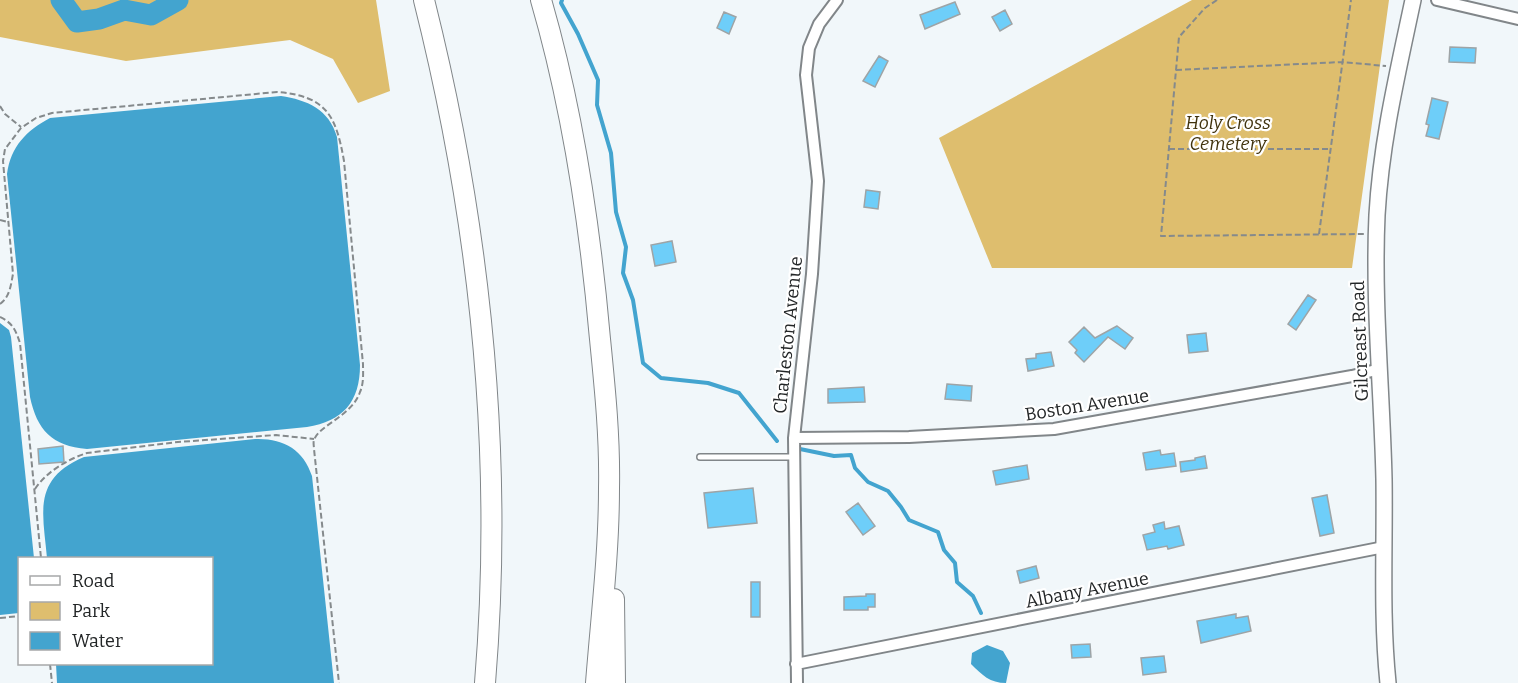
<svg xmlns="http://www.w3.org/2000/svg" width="1518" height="683" viewBox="0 0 1518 683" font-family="Bitter,serif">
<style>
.green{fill:#debe6e}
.water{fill:#43a4cf}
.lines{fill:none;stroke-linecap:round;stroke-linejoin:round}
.stream{stroke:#43a4cf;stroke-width:4}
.river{stroke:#43a4cf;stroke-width:21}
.building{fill:#6ecef9;stroke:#9ea4a6;stroke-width:1.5}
.lane-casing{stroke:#818689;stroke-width:8}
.street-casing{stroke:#818689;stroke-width:14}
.secondary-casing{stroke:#818689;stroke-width:18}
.highway-casing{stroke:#818689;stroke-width:22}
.path{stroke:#858a8c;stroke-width:2;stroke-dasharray:6 3;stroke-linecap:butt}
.lane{stroke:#fff;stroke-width:5}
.street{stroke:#fff;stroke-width:10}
.secondary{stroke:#fff;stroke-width:15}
.highway{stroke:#fff;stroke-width:20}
.labels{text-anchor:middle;stroke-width:4.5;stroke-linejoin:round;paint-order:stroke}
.park-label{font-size:18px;font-style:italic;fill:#41330e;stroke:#fff}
.street-label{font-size:18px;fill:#232627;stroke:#fff}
</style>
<rect width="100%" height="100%" fill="#f1f7fa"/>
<path class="green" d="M0 0H376L390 91 358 103 333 59 290 40 126 61 0 37Z
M1192 0H1389L1352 268H992L939 138Z"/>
<path class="water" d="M281 96C307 100 329 109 337 137L360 365C360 402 343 421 307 427L87 449C52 446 37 430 30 397L7 174C11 146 26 131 50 118Z
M0 323 9 330 11 337 34 558H20L19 613 0 615Z
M255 439C283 438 303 449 312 476L334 683H57L56 664H212V558H47C43 513 32 479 84 457Z
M987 645 1003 651 1010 663 1006 683C990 683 982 675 971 664L972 653Z"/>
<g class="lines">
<path class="stream" d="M562 0 561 3 578 34 598 80 597 105 611 153 616 212 626 247 623 273 633 300 643 363 661 378 708 383 739 393 777 441
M800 449 834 456 851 455 855 468 868 482 888 491 901 507 909 520 938 532 944 550 955 563 957 582 973 596 981 613"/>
<path class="river" d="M61 0 77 22 99 19 124 10 151 15 178 0"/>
</g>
<path class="building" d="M955 2 960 14 925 29 920 15Z
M1005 10 1012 24 1000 31 992 17Z
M724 12 736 17 729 34 717 28Z
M1450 47 1476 48 1475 63 1449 62Z
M879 56 888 61 875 87 863 81Z
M1432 98 1448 102 1439 139 1426 136 1429 125 1426 124Z
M866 190 880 192 878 209 864 207Z
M672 241 676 262 655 266 651 245Z
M1308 295 1316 300 1296 330 1288 324Z
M1117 326 1133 338 1125 349 1108 337 1084 362 1075 353 1077 350 1069 342 1084 327 1095 338Z
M1206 333 1208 351 1189 353 1187 335Z
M1051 352 1054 366 1028 371 1026 359 1036 358V354Z
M947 384 972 386 971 401 945 399Z
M864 387 865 402 828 403V389Z
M63 446 64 462 39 464 38 449Z
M1160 450 1161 455 1174 453 1176 466 1146 470 1143 453Z
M1205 456 1207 468 1181 472 1180 462 1195 460V458Z
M1027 465 1029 479 996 485 993 471Z
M753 488 757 523 708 528 704 493Z
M1327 495 1334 533 1320 536 1312 498Z
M858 503 875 526 863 535 846 512Z
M1164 522 1165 529 1179 526 1184 545 1168 549 1167 546 1147 550 1143 535 1155 532 1153 525Z
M1036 566 1039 578 1020 583 1017 571Z
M751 582H760V617H751Z
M866 594H875V607H868V610H844V597L866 596Z
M1236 614V618L1248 616 1251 631 1201 643 1197 621Z
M1090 644 1091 657 1072 658 1071 645Z
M1164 656 1166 672 1143 675 1141 658Z"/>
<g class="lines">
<g class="lane-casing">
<path id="lane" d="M700 457H794"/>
</g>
<g class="street-casing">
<path id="street" d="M1437 0 1518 19
M794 438 909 437 1054 429 1352 376 1380 369
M796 664 1384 547
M797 683 794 438 812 274 818 181 806 75 809 48 819 24 837 0"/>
</g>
<g class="secondary-casing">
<path id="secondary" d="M1388 683C1381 615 1385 547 1384 479 1382 391 1373 303 1377 215 1381 142 1398 71 1413 0"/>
</g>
<g class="highway-casing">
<path id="highway" d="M424 0C480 223 504 453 485 683
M541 0C573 110 590 225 600 339 605 389 610 438 609 488 609 553 601 619 596 683
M614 599 615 683"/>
</g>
<path class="path" d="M1217 0 1205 8 1179 37 1161 236 1365 234
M1176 70 1342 62 1386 66
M0 106 5 114 21 127
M1169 149H1331
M0 220 8 222
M1319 234 1351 0
M0 304C10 297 11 284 13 274L3 161 5 149 21 128 36 118 52 113 277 92C327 96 336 116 344 161L363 364C363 373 364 383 360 392 352 416 319 425 314 440 313 443 314 446 314 449L339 683
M0 317C13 323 16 331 20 343L41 558
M35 489C46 472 68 459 87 453L178 442 276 435 314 439
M0 618 20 616
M50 664 52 683"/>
<use href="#lane" class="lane"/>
<use href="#street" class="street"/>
<use href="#secondary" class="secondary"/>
<use href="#highway" class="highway"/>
</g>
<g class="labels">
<g class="park-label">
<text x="1228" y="129">Holy Cross<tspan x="1228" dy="21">Cemetery</tspan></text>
</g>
<g class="street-label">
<text transform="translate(788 335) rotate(-84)" y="6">Charleston Avenue</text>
<text transform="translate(1360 341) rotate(-92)" y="6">Gilcreast Road</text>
<text transform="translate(1087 405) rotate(-9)" y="6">Boston Avenue</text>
<text transform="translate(1087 590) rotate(-11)" y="6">Albany Avenue</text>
</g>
</g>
<rect x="18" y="557" width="195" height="108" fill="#ffffff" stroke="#a7a8a9" stroke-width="1.5"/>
<rect x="30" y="576" width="30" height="9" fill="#ffffff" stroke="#a7a8a9" stroke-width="1.5"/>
<text x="72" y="587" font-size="18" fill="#232627">Road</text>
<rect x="30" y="602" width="30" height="18" fill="#debe6e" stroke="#a7a8a9" stroke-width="1.5"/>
<text x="72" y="617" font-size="18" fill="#232627">Park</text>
<rect x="30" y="632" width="30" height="18" fill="#43a4cf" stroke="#a7a8a9" stroke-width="1.5"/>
<text x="72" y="647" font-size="18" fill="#232627">Water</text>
</svg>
